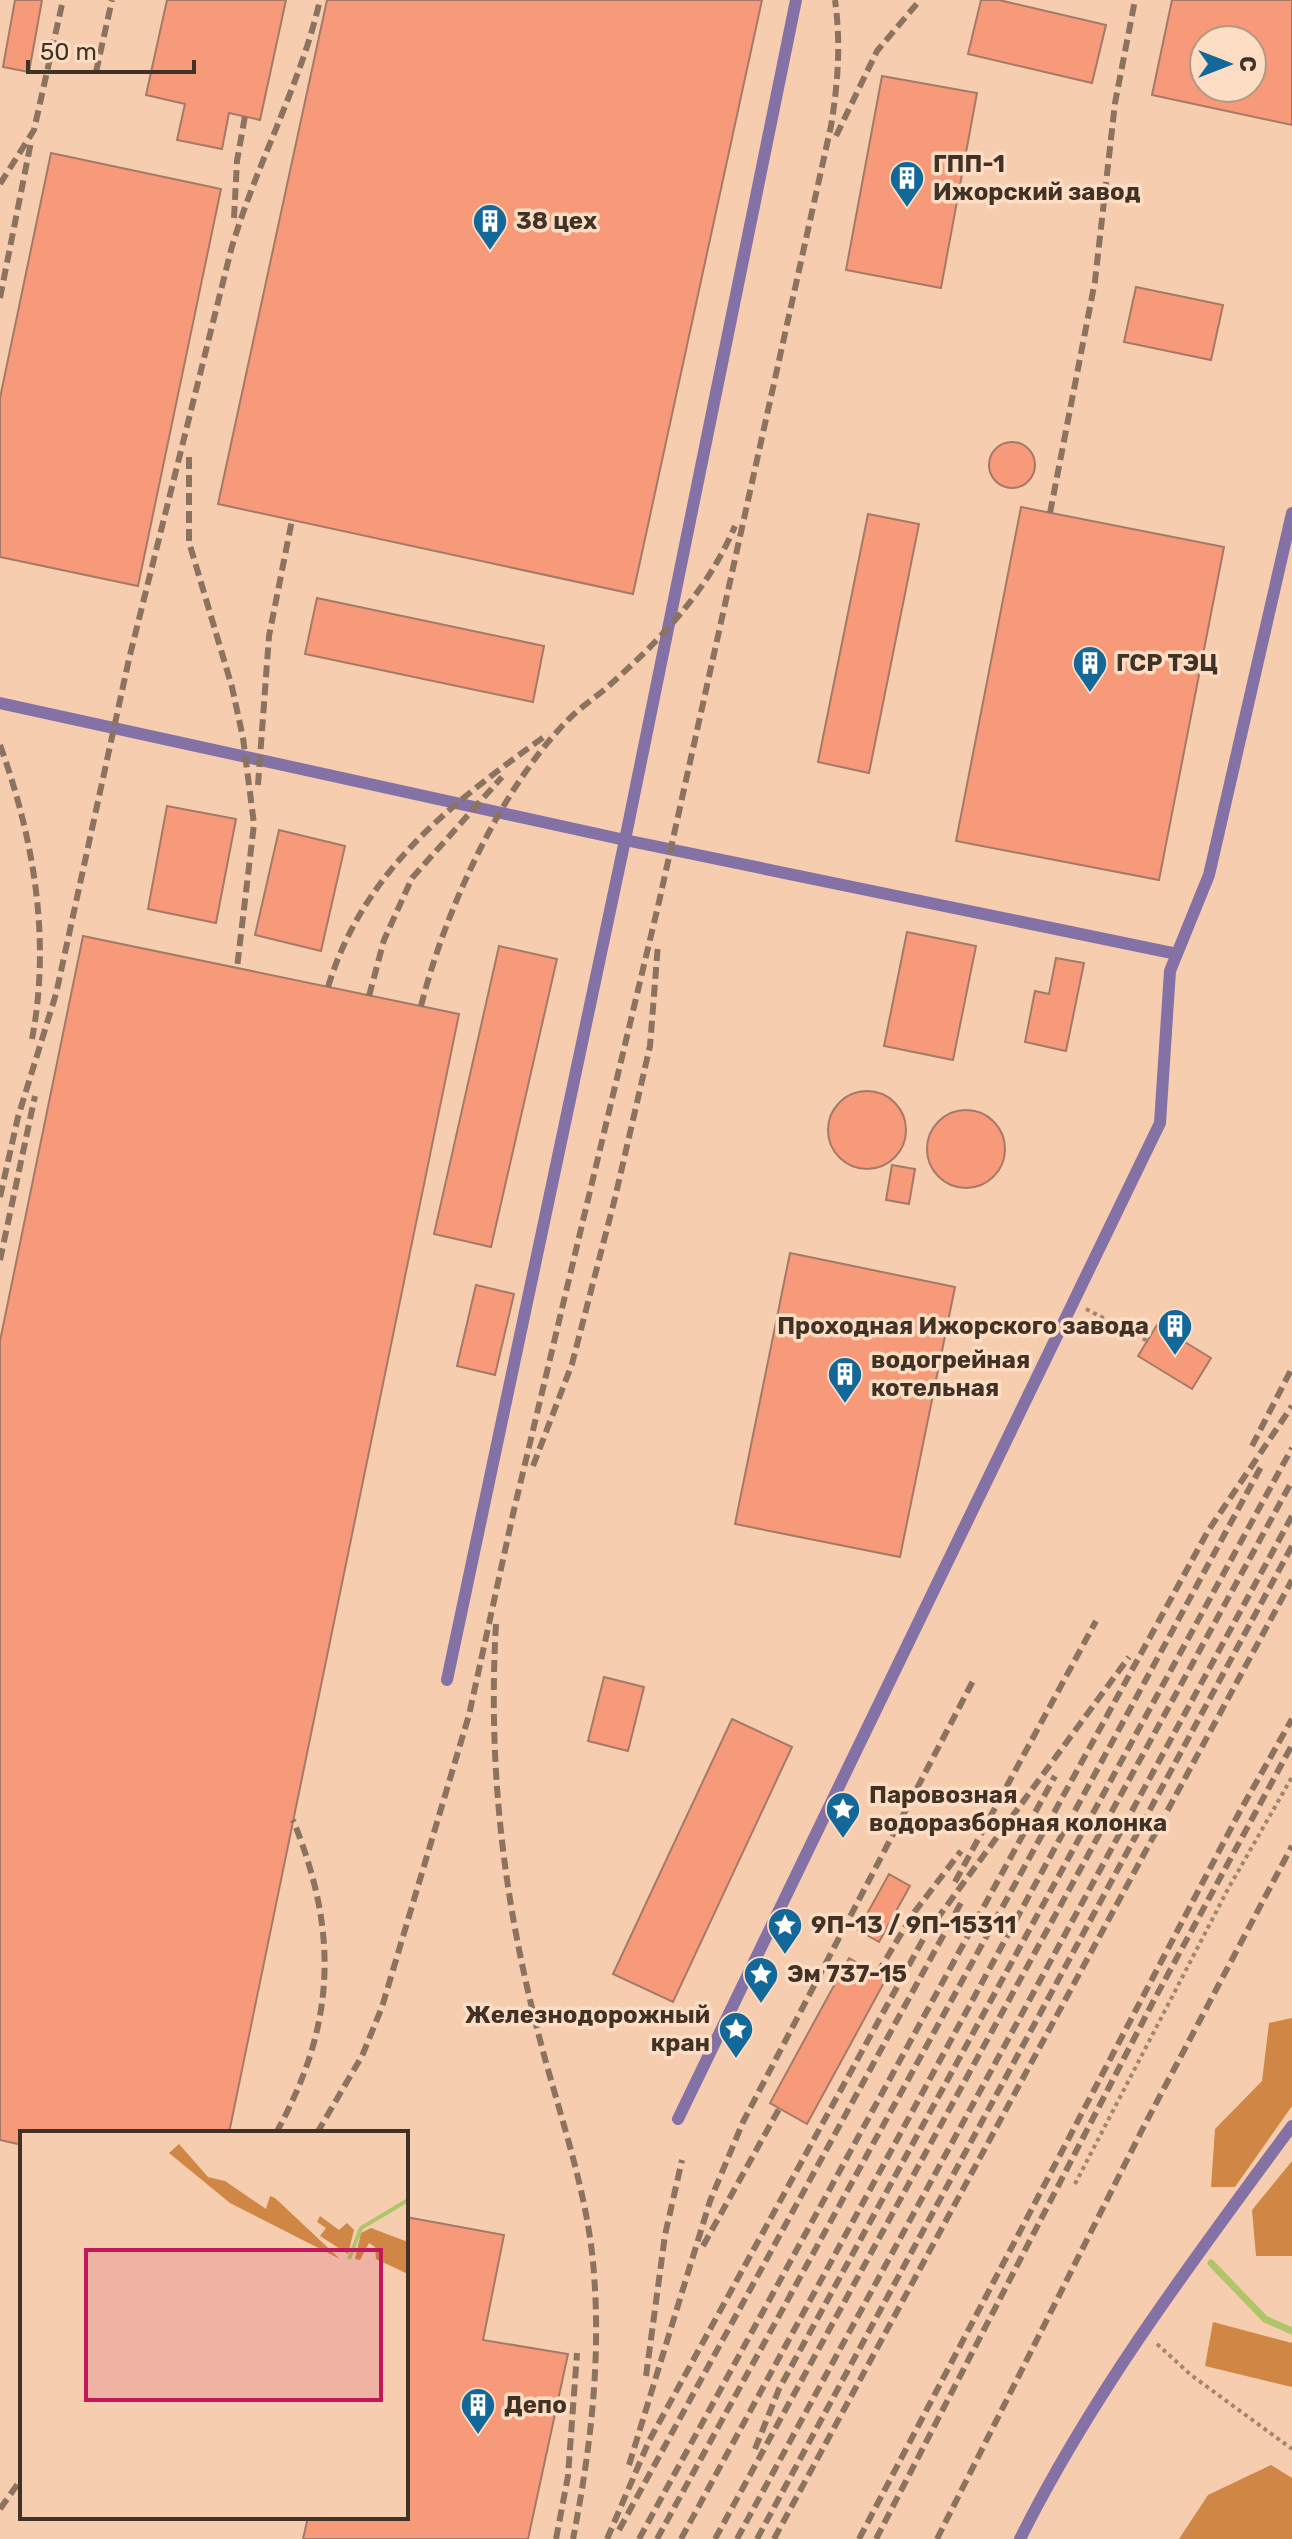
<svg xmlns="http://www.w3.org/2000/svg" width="1292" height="2539" viewBox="0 0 1292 2539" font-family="Rubik,sans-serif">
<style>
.forest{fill:#d08645}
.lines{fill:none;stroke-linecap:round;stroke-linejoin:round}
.stream{stroke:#b0c569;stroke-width:7}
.building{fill:#f79a79;stroke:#a57969;stroke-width:2;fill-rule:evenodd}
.path{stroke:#a1856f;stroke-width:4;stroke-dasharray:4 4;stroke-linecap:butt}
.service{stroke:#8471a6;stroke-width:12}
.rail{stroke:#8c735f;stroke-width:6;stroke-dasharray:12 6;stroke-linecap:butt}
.labels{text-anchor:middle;stroke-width:7;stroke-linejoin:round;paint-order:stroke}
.poi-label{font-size:24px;font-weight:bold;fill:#413226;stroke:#fdddc4;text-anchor:start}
.inset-river{fill:none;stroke:#b0c569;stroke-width:4}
.view{fill:#c2185b;fill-opacity:0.15;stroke:#c2185b;stroke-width:4}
.inset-edge{fill:none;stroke:#413226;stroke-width:4}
</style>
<rect width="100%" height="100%" fill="#f6ceaf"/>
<path class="forest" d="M1292 2018V2106L1235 2187H1211L1215 2129 1262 2081 1269 2023Z
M1292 2161V2256H1256L1252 2210Z
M1213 2322 1292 2343V2387L1205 2366Z
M1271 2465 1292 2478V2539H1179L1208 2495Z"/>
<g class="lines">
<path class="stream" d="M1211 2263 1265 2319 1292 2331"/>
</g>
<path class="building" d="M15 0H42L29 72 3 67Z
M167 0H286L260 120 229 113 222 149 177 140 185 104 146 95Z
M327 0H762L633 594 218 504Z
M981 0H999L1106 25 1092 83 968 54Z
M1172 0H1292V125L1152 95ZM1204 40H1252V88H1204Z
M882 76 977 93 941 288 846 270Z
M51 153 221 189 138 586 0 557V398Z
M1136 287 1223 305 1211 360 1124 342Z
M989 465a23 23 0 1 1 46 0a23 23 0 1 1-46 0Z
M1021 507 1224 547 1159 880 956 841Z
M868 514 919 524 869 773 818 762Z
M317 598 544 646 533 702 305 654Z
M167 806 236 819 216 923 148 909Z
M279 830 345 846 321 951 255 935Z
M907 932 976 946 953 1060 884 1046Z
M83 936 459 1014 229 2133H22V2145L0 2140V1341Z
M499 946 557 959 491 1247 434 1234Z
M1056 958 1084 963 1066 1051 1025 1042 1035 991 1049 994Z
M828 1130a39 39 0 1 1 78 0a39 39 0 1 1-78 0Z
M927 1149a39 39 0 1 1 78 0a39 39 0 1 1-78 0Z
M892 1165 915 1169 909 1204 886 1200Z
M790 1253 955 1287 900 1557 735 1524Z
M476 1285 514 1294 495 1375 457 1366Z
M1157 1325 1211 1358 1192 1389 1138 1356Z
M604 1677 644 1687 628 1751 588 1741Z
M732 1719 792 1747 673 2002 613 1974Z
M889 1874 910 1886 879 1942 858 1930Z
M849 1958 886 1979 807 2124 770 2103Z
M406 2217 504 2235 483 2340 568 2354 528 2539H303L308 2517H406Z"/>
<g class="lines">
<path class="path" d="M1086 1309 1148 1341
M1075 2184 1228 1889 1292 1777
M1157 2344 1191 2375 1292 2449"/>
<path class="service" d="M0 703 625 840 1177 954
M447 1680 625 840 796 0
M678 2119 1160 1123 1170 971 1209 875 1292 513
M1020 2539C1094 2391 1194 2259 1292 2126"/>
<path class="rail" d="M96 72 112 0
M836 136 877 51 920 0
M0 184 34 130 63 0
M234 218 237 161 245 116
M0 298 31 142
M189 457V542L232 687 243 738 254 824 237 968
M1050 513 1095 281 1115 103 1135 0
M0 745C34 839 51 940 32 1039
M258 785 269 636 292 520
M328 987C364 869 452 803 548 734
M369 996 384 940 412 878 502 777
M421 1006C444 914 499 791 566 722 580 707 598 696 612 683 663 637 708 590 735 526
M0 1197 18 1117 56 994 129 659 231 250C256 164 300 87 320 0
M0 1260 35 1096
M1252 1446 1292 1368
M533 1466 572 1364 615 1198 650 1046 658 944
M496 1624C488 1758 502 1890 535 2020 555 2104 588 2187 594 2274 601 2363 590 2452 573 2539
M955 1882 1096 1621
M877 1974 913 1914 961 1851
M276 2133C336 2025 339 1933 293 1820
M317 2133 362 2056 382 2007 469 1715 513 1514 659 902 831 126C838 83 841 44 835 0
M703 2246 779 2109
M646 2376 665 2235 682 2160
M755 2449 779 2389 1292 1448
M629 2465 710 2201 743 2122 974 1679
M0 2509 22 2478
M619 2530 962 1901
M556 2539 568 2476 577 2353
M607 2539 649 2441 926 1934 1129 1657
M639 2539 1055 1776
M657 2539 1208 1531 1292 1406
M681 2539 1262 1465
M715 2539 1292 1481
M737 2539 1292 1516
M757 2539 1292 1546
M774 2539 1292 1580
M859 2539 1239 1813 1292 1719
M876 2539 1154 2000 1292 1745
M937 2539 1143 2128 1292 1846"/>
</g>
<defs>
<g id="building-pin" transform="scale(1.8)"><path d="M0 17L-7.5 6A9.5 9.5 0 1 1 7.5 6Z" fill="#126999" stroke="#fdddc4"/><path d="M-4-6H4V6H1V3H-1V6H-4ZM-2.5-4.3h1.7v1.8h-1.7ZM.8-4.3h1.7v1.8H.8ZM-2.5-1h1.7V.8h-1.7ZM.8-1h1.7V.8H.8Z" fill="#fff"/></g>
<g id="sight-pin" transform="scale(1.8)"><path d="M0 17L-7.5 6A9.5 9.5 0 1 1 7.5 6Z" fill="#126999" stroke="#fdddc4"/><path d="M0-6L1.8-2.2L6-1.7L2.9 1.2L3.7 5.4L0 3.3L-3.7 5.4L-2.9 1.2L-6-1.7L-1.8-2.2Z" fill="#fff"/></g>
</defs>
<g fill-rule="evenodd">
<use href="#building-pin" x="907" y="178"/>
<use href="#building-pin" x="490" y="221"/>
<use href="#building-pin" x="1090" y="663"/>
<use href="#building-pin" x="1175" y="1326"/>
<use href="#building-pin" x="845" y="1374"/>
<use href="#sight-pin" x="843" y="1809"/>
<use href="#sight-pin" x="785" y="1925"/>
<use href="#sight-pin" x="761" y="1974"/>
<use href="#sight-pin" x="736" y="2029"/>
<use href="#building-pin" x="478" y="2405"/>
</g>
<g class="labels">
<g class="poi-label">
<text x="933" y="172">ГПП-1<tspan x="933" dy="28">Ижорский завод</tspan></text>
<text x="516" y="229">38 цех</text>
<text x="1116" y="671">ГСР ТЭЦ</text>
<text x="1149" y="1334" text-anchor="end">Проходная Ижорского завода</text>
<text x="871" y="1368">водогрейная<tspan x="871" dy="28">котельная</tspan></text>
<text x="869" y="1803">Паровозная<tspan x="869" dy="28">водоразборная колонка</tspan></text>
<text x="811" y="1933">9П-13 / 9П-15311</text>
<text x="787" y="1982">Эм 737-15</text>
<text x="710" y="2023" text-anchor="end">Железнодорожный<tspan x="710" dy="28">кран</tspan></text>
<text x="504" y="2413">Депо</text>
</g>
</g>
<g transform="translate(20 2131)">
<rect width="388" height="388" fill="#f6ceaf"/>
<path d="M159 13 188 46 205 50 246 78 250 65 255 67 320 128 210 72 149 22ZM300 85 319 99 327 92 334 99 328 123 300 105 306 97 297 91ZM351 97 388 111V143L356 128 355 116 349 112 340 129 335 128 341 102Z" fill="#d08645"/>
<path class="inset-river" d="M329 128 341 97 388 69"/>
<path class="view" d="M66 119H361V269H66Z"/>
<rect width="388" height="388" class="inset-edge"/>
</g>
<g transform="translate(1228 64) rotate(90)"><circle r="38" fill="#fdddc4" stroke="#b29985" stroke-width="2"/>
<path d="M0-6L14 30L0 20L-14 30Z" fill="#126999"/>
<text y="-12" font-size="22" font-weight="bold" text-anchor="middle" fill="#413226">С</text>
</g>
<path d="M28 60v12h166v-12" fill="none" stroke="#413226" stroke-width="4"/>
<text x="40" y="60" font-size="24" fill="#413226" stroke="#fdddc4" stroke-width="6" paint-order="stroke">50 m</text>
</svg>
